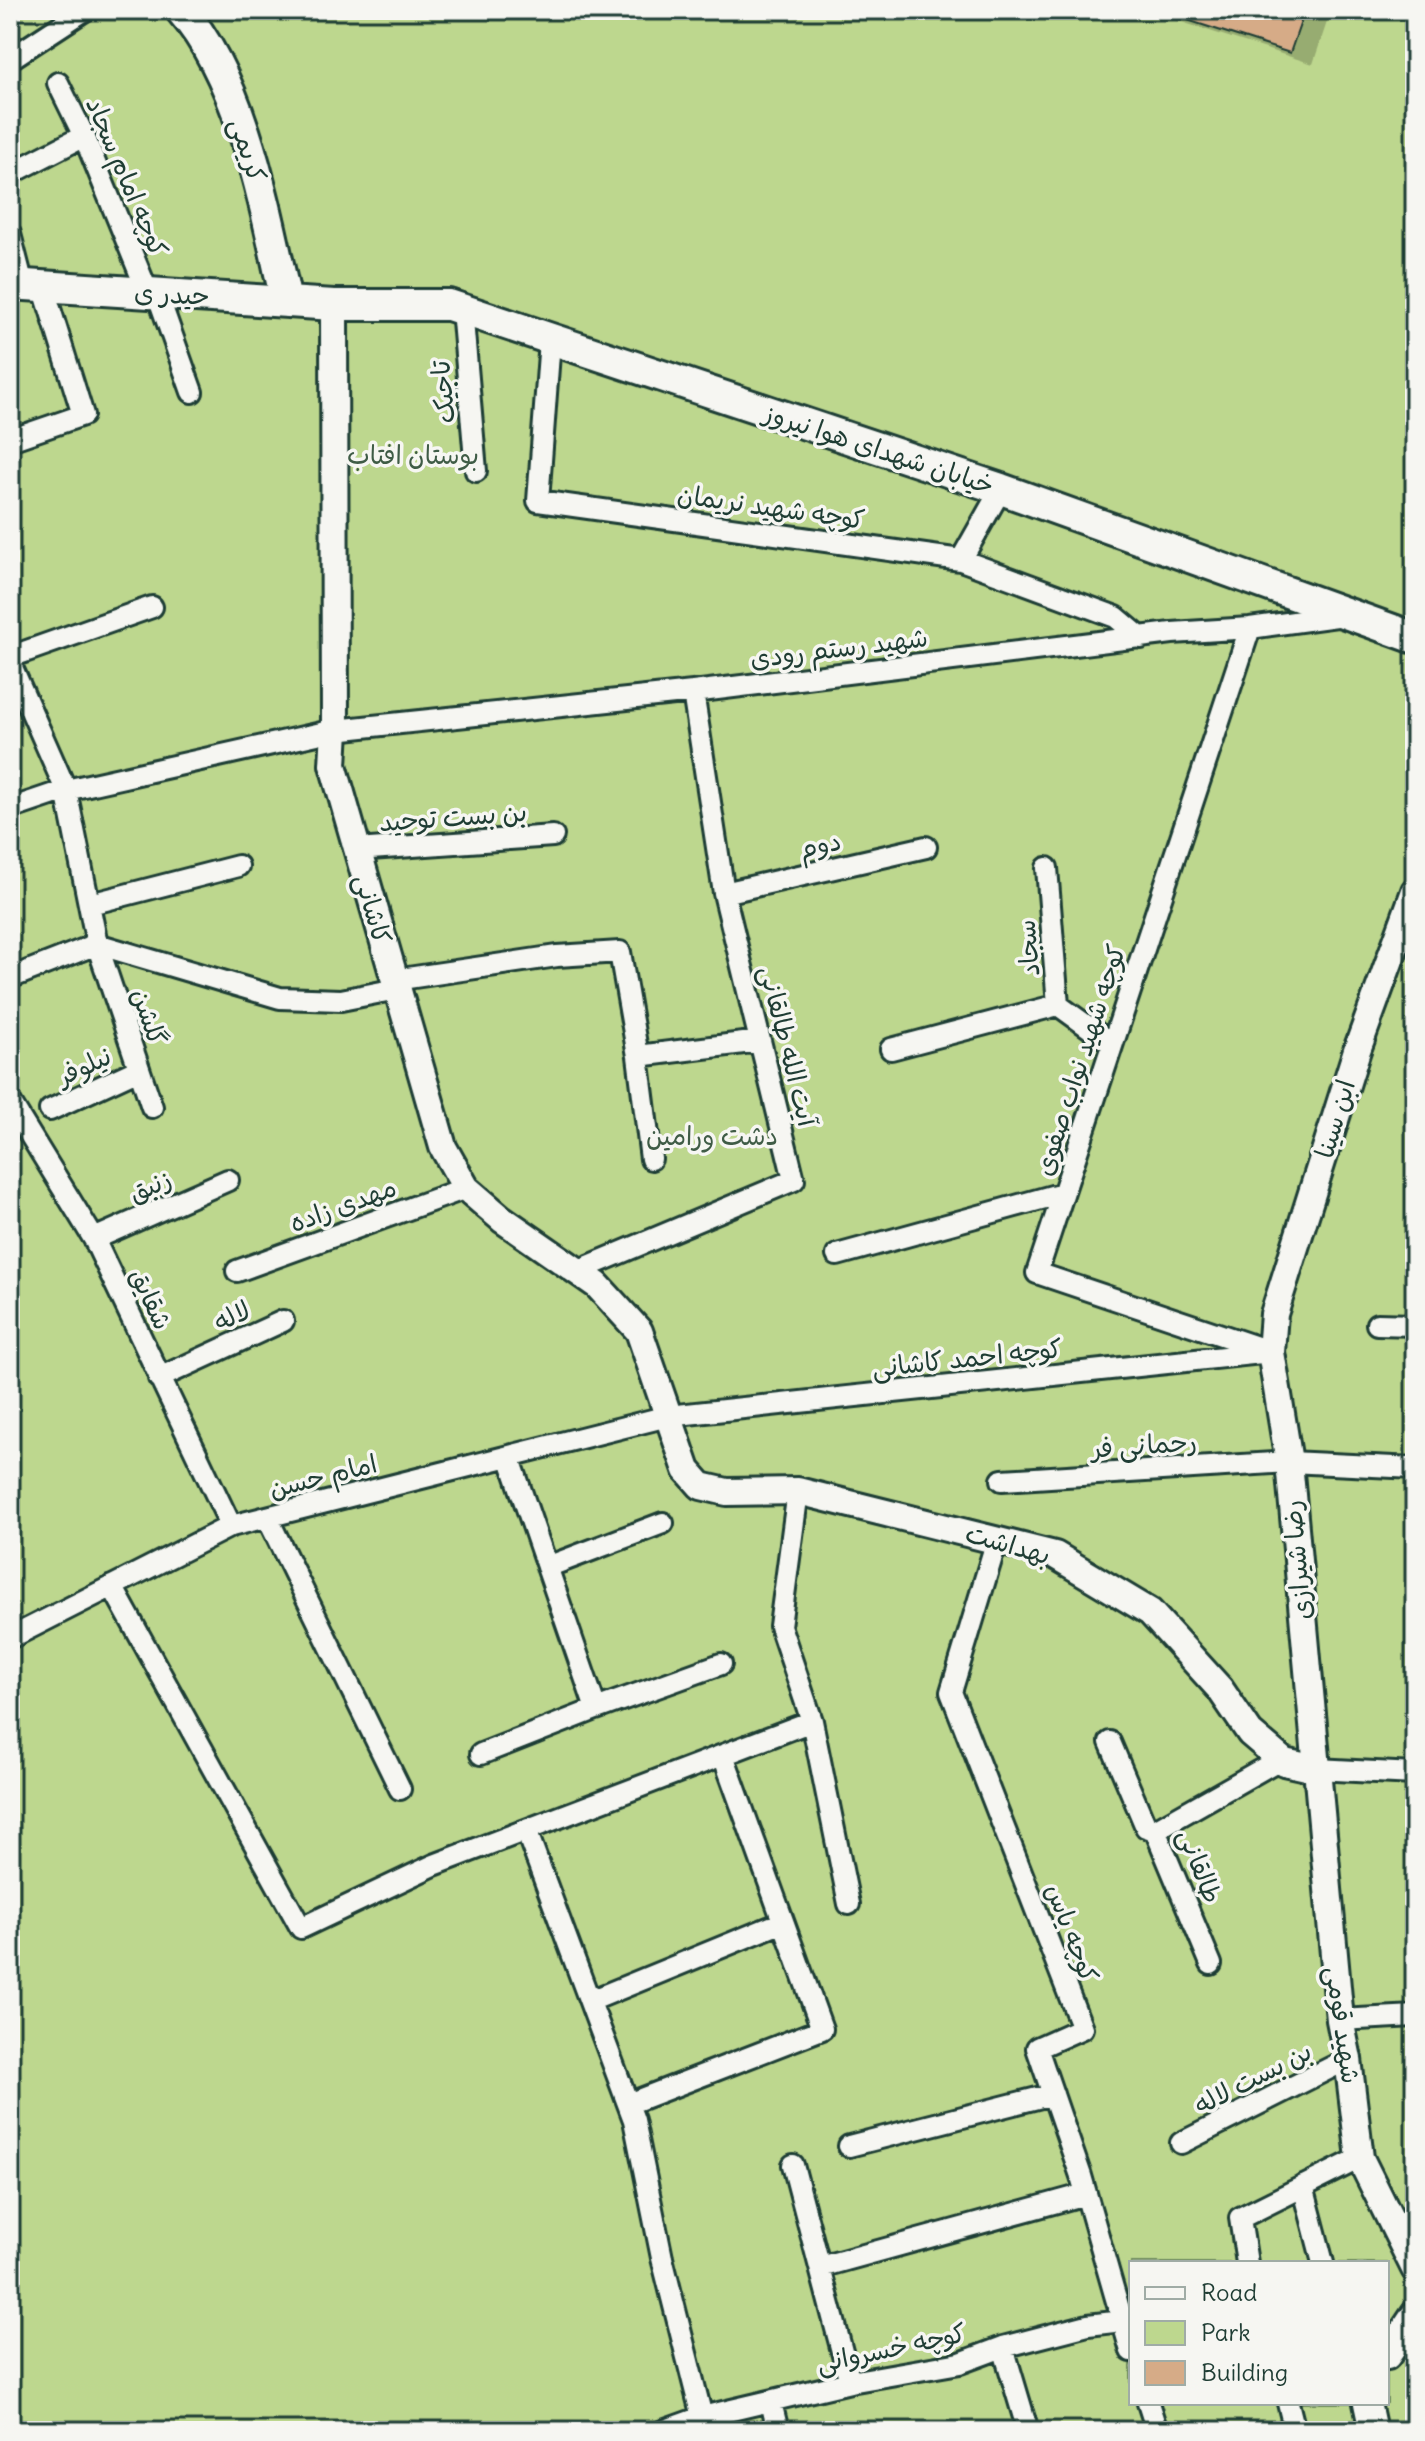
<svg xmlns="http://www.w3.org/2000/svg" width="1425" height="2441" viewBox="0 0 1425 2441" font-family="Delius,'Playpen Sans Arabic',sans-serif">
<style>
.green{fill:#bdd78e;stroke:#6e8a61;stroke-width:2;fill-rule:evenodd}
.shadow{fill:#0003}
.building{fill:#d6ab87;stroke:#1f3d34;stroke-width:2}
.lines{fill:none;stroke-linecap:round;stroke-linejoin:round}
.minor-casing{stroke:#1f3d34;stroke-width:26}
.tertiary-casing{stroke:#1f3d34;stroke-width:32}
.secondary-casing{stroke:#1f3d34;stroke-width:36}
.minor{stroke:#f6f6f2;stroke-width:20}
.tertiary{stroke:#f6f6f2;stroke-width:26}
.secondary{stroke:#f6f6f2;stroke-width:30}
.labels{text-anchor:middle;stroke-width:7;stroke-linejoin:round;paint-order:stroke}
.street-label{font-size:26px;fill:#1f3d34;stroke:#f6f6f2}
.park-label{font-size:26px;fill:#3f5c46;stroke:#f6f6f2}
</style>
<rect width="100%" height="100%" fill="#f6f6f2"/>
<filter id="ink" filterUnits="userSpaceOnUse"><feTurbulence type="fractalNoise" baseFrequency=".0125" numOctaves="2"/><feDisplacementMap in="SourceGraphic" scale="16" xChannelSelector="R" yChannelSelector="G"/><feConvolveMatrix kernelMatrix="1 2 1 2 8 2 1 2 1" color-interpolation-filters="sRGB"/></filter>
<g filter="url(#ink)">
<path class="green" d="M10 10H1415V2431H10ZM1131 2263H1387V2403H1131Z"/>
<path class="shadow" d="M1144 10H1331L1313 64Z"/>
<path class="building" d="M1156 10H1305L1290 53Z"/>
<g class="lines">
<g class="minor-casing">
<path id="minor" d="M10 59 85 10
M58 83 84 136 148 293
M10 174 84 136
M10 234 23 285
M157 293 192 392
M462 309 476 471
M550 340 538 501 961 560 1116 617 1141 638
M10 440 83 415 43 286
M961 560 1001 489
M1250 628 1037 1273 1263 1349
M10 657 152 607
M10 663 66 790 97 944 152 1107
M10 809 66 790 335 730 693 692 1172 633 1250 628 1344 615
M356 850 553 836
M1047 868 1058 1005 1112 1044
M724 893 926 847
M90 904 238 866
M10 978 97 944 280 998 341 1000 397 989
M394 980 557 956 620 952 638 1056 651 1159
M891 1049 1058 1005
M638 1056 760 1041
M10 1102 94 1239 231 1526
M50 1110 139 1069
M94 1239 228 1180
M837 1255 1063 1193
M237 1271 466 1188
M577 1271 794 1180 724 893 693 692
M1377 1324 1415 1325
M159 1378 283 1321
M509 1456 596 1709 721 1664
M1002 1480 1289 1462 1415 1468
M798 1491 780 1626 812 1721 849 1904
M267 1517 400 1789
M997 1540 951 1692 1082 2028 1037 2048 1081 2176 1131 2351
M547 1567 663 1523
M112 1586 301 1928 434 1865 812 1721
M10 1638 231 1526 668 1416 1271 1352
M1110 1742 1146 1827 1155 1830
M481 1754 596 1709
M1316 1769 1415 1774
M526 1830 634 2120 662 2258 702 2417
M1211 1964 1155 1830 1280 1759
M590 2001 783 1922
M1340 2020 1415 2016
M628 2104 822 2029 723 1755
M1181 2143 1348 2059
M849 2146 1053 2094
M793 2165 850 2382
M1303 2186 1323 2263
M1247 2263 1240 2218 1360 2158
M820 2267 1086 2194
M1003 2347 1028 2431
M771 2402 778 2431
M1148 2403 1157 2431
M1288 2403 1295 2431
M663 2431 702 2417 850 2382 960 2363 1003 2347 1088 2325 1131 2320"/>
</g>
<g class="tertiary-casing">
<path id="tertiary" d="M334 305 335 730 333 765 443 1147 466 1188 502 1219 597 1285 639 1331 687 1470 701 1486 727 1492 798 1491 1055 1555 1150 1612 1220 1689 1250 1733 1284 1762 1316 1769
M1415 891 1357 1050 1274 1314 1271 1352 1289 1462 1340 2020 1348 2059 1360 2158 1415 2269
M1387 2356 1415 2314
M1367 2403 1373 2431"/>
</g>
<g class="secondary-casing">
<path id="secondary" d="M181 10C243 80 266 211 286 301
M10 284 334 305H449L1001 489 1415 638"/>
</g>
<use href="#minor" class="minor"/>
<use href="#tertiary" class="tertiary"/>
<use href="#secondary" class="secondary"/>
</g>
</g>
<g class="labels">
<g class="street-label">
<text transform="translate(248 150) rotate(72)" y="9">کریمی</text>
<text transform="translate(127 177) rotate(67)" y="9">کوچه امام سجاد</text>
<text transform="translate(172 294) rotate(3)" y="9">حیدر ی</text>
<text transform="translate(443 392) rotate(-95)" y="9">تاجیک</text>
<text transform="translate(879 449) rotate(18)" y="9">خیابان شهدای هوا نیروز</text>
<text transform="translate(771 507) rotate(8)" y="9">کوچه شهید نریمان</text>
<text transform="translate(839 648) rotate(-7)" y="9">شهید رستم رودی</text>
<text transform="translate(453 817) rotate(-4)" y="9">بن بست توحید</text>
<text transform="translate(820 845) rotate(-13)" y="9">دوم</text>
<text transform="translate(373 909) rotate(74)" y="9">کاشانی</text>
<text transform="translate(1028 948) rotate(-95)" y="9">سجاد</text>
<text transform="translate(149 1017) rotate(71)" y="9">گلشن</text>
<text transform="translate(788 1046) rotate(76)" y="9">آیت الله طالقانی</text>
<text transform="translate(1080 1060) rotate(-72)" y="9">کوچه شهید نواب صفوی</text>
<text transform="translate(84 1066) rotate(-25)" y="9">نیلوفر</text>
<text transform="translate(1335 1119) rotate(-73)" y="9">ابن سینا</text>
<text transform="translate(150 1186) rotate(-24)" y="9">زنبق</text>
<text transform="translate(343 1205) rotate(-20)" y="9">مهدی زاده</text>
<text transform="translate(151 1299) rotate(65)" y="9">شقایق</text>
<text transform="translate(232 1316) rotate(-25)" y="9">لاله</text>
<text transform="translate(967 1358) rotate(-6)" y="9">کوچه احمد کاشانی</text>
<text transform="translate(1144 1445) rotate(-4)" y="9">رحمانی فر</text>
<text transform="translate(323 1476) rotate(-14)" y="9">امام حسن</text>
<text transform="translate(1008 1544) rotate(16)" y="9">بهداشت</text>
<text transform="translate(1297 1560) rotate(-95)" y="9">رضا شیرازی</text>
<text transform="translate(1200 1866) rotate(69)" y="9">طالقانی</text>
<text transform="translate(1072 1933) rotate(69)" y="9">کوچه یاس</text>
<text transform="translate(1343 2025) rotate(82)" y="9">شهید قومی</text>
<text transform="translate(1253 2078) rotate(-27)" y="9">بن بست لاله</text>
<text transform="translate(891 2348) rotate(-12)" y="9">کوچه خسروانی</text>
</g>
<g class="park-label">
<text x="413" y="464">بوستان افتاب</text>
<text x="712" y="1145">دشت ورامین</text>
</g>
</g>
<rect width="1425" height="2441" fill="none" stroke="#f6f6f2" stroke-width="40"/>
<rect x="20" y="20" width="1385" height="2401" fill="none" stroke="#1f3d34" stroke-width="3" filter="url(#ink)"/>
<rect x="1129" y="2261" width="260" height="144" fill="#f6f6f2" stroke="#a0aca6" stroke-width="2"/>
<rect x="1145" y="2287" width="40" height="12" fill="#f6f6f2" stroke="#a0aca6" stroke-width="2"/>
<text x="1201" y="2301" font-size="24" fill="#1f3d34">Road</text>
<rect x="1145" y="2321" width="40" height="24" fill="#bdd78e" stroke="#a0aca6" stroke-width="2"/>
<text x="1201" y="2341" font-size="24" fill="#1f3d34">Park</text>
<rect x="1145" y="2361" width="40" height="24" fill="#d6ab87" stroke="#a0aca6" stroke-width="2"/>
<text x="1201" y="2381" font-size="24" fill="#1f3d34">Building</text>
</svg>
